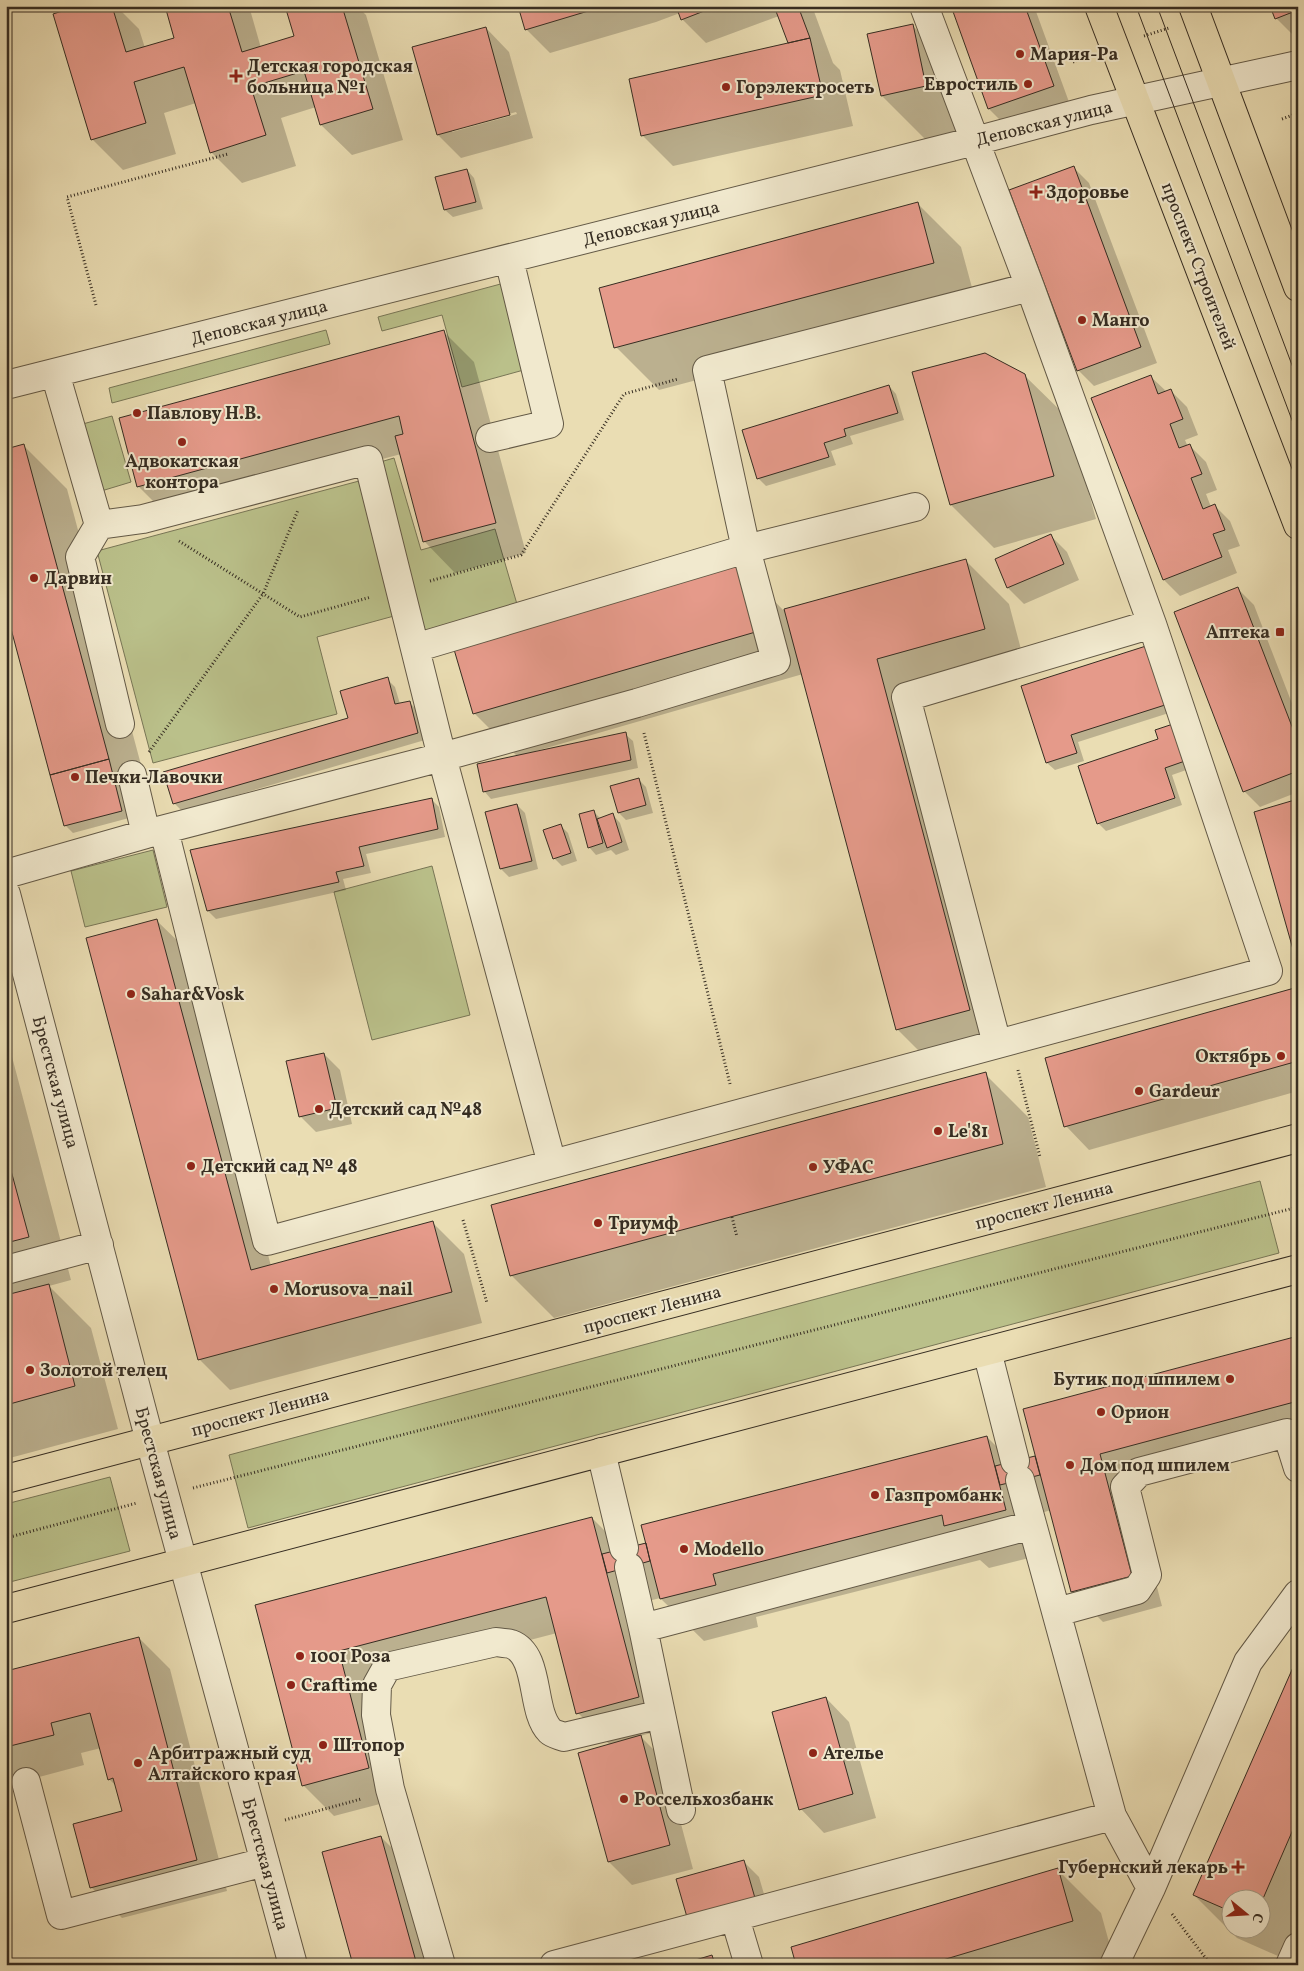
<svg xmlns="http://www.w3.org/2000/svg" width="1304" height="1971" viewBox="0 0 1304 1971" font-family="Vollkorn,serif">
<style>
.green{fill:#bac08a;stroke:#787656}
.shadow{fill:#0003;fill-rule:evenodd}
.building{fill:#e59a8a;stroke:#362d22}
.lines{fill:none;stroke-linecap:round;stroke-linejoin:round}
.minor-casing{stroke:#635946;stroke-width:30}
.major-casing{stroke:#362d22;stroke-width:30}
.path{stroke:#362d22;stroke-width:3;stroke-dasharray:1 2.5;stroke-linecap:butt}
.minor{stroke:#f1e9ce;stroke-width:28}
.major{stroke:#eaddb3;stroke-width:28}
.tram{stroke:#362d22;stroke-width:1}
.poi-dot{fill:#8f2418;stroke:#f1e9ce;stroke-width:2}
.labels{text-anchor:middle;stroke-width:4;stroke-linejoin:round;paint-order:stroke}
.poi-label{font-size:18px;font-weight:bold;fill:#362d22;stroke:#f1e9ce;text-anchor:start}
.street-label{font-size:18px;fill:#362d22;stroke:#f1e9ce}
</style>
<rect width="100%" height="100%" fill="#eaddb3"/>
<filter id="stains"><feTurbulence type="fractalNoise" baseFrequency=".004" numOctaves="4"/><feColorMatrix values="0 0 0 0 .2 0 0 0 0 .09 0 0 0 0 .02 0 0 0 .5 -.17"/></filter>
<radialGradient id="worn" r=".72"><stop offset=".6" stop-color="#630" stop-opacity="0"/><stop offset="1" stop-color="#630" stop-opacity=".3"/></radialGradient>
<path class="green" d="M508 282 531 368 462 387 442 315 382 331 378 317Z
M326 330 330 344 112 403 109 388Z
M112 416 131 482 98 492 79 425Z
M394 458 421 550 495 529 519 611 427 638 377 463Z
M359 481 394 616 317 637 337 714 153 763 97 551Z
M153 850 167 907 85 927 71 871Z
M432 866 470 1015 372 1040 334 892Z
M1260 1181 1279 1253 248 1528 229 1455Z
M110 1477 130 1551 6 1583V1504Z"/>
<path class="shadow" d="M82 6H116L139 29 145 48 176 38 166 6H249L261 48 295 37 286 6H357L366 15 403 140 352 155 321 125 316 107 281 118 296 166 242 183 211 152 196 103 164 113 176 154 123 170 92 139Z
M519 6H812L833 63 840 70 853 126 673 166 642 135 790 44 779 16 706 43 682 19 680 13 656 22 550 53 526 29Z
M952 6H1034L1069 102 1005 125 989 109Z
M1298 6V40L1276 18Z
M912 25 955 68 969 129 925 139 882 96Z
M486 28 509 52 533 138 461 158 438 135ZM516 112 517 114 452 132V130Z
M1073 167 1089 183 1157 363 1094 386 1078 370Z
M467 170 474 178 483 209 453 217 445 210Z
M918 204 961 247 977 306 659 390 616 347Z
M443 331 474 362 526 553 455 573 425 542 401 454 169 517 138 486Z
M1024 375 1068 418 1096 519 994 548 951 505Z
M1150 376 1167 392 1171 391 1187 407 1198 435 1185 440 1188 447 1190 446 1206 462 1217 490 1206 494 1211 507 1214 505 1230 521 1240 546 1228 550 1237 573 1180 596 1164 580 1093 398Z
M889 386 896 394 904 420 850 436 853 444 831 451 836 465 766 486 758 478Z
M24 446 67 489 151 802 129 818 73 833 66 826 6 605Z
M1051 536 1067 552 1079 580 1024 604 1008 588 996 560Z
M966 561 1009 604 1027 672 919 702 1012 1053 940 1072 897 1029 803 674 536 751V753L625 734 633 741 638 768 491 799 484 791 518 757 474 713 740 565 783 610Z
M1238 589 1254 605 1298 719V792L1260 807 1244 791Z
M1146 648 1172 712 1078 742 1084 761 1055 770 1047 763Z
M387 679 395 687 400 704 409 702 417 710 425 740 182 811 174 803 349 719Z
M1181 733 1192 768 1172 775 1182 805 1106 831 1098 823Z
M638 779 646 787 653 813 626 820 619 813Z
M431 799 439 807 445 837 366 854 371 873 343 879 346 890 216 919 208 911 192 851Z
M517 805 525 813 538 869 509 877 501 869 487 813Z
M593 811 601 819 613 815 620 823 629 850 616 855 611 850 596 855 589 847Z
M560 825 568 833 577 861 562 866 554 858Z
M157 921 188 951 271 1266 433 1223 464 1254 482 1323 230 1390 199 1359Z
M1298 988V1091L1089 1150 1066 1126Z
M6 1034 71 1280 49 1286 91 1328 118 1429 6 1459V1296L12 1295 6 1289Z
M324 1054 340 1070 352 1124 316 1132 300 1116Z
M985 1074 1028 1117 1046 1187 554 1318 511 1275Z
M1298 1337V1440L1130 1485 1162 1606 1103 1622 1072 1591 1051 1510 1038 1514 1049 1553 989 1568 980 1560 756 1617 758 1627 704 1641 660 1598 637 1604 669 1728 640 1736 664 1760 693 1869 632 1885 609 1862 610 1745 578 1713 557 1633 369 1682 399 1799 334 1816 303 1785 256 1606 592 1518 623 1549 647 1544 987 1437 1013 1463 1037 1457Z
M139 1638 170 1669 227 1891 122 1918 91 1887 124 1812 117 1787 109 1779 101 1748 81 1753 84 1765 13 1784 6 1777V1672Z
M1298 1659V1959L1296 1964 1237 1938 1194 1895ZM1232 1898H1262V1928H1232Z
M826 1698 849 1722 876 1818 824 1833 801 1809Z
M381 1837 424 1880 448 1965H355Z
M743 1861 759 1877 772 1921 706 1939 690 1924Z
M1058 1870 1101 1913 1115 1964 798 1965Z
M6 1933 10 1949 6 1950Z
M6 1952 19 1965H6Z
M712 1957 720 1965H684Z"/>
<path class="building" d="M78 6H112L126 52 174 38 165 6H228L242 52 294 36 285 6H342L373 109 320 125 304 71 251 87 266 135 210 153 184 67 134 82 146 123 91 140 53 14Z
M518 6H605L525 30Z
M676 6H717L681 20Z
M774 6H798L810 38 788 43Z
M951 6H1025L1054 86 988 109Z
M1270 6H1298V10L1275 19Z
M913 24 926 86 881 96 867 34Z
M486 27 510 115 437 135 412 47Z
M810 38 823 95 641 136 629 79Z
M1074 166 1141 347 1077 371 1009 190Z
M467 169 476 202 444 210 435 177Z
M918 202 934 263 614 348 599 288Z
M444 330 496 523 423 542 395 436 403 434 399 416 137 487 119 418Z
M985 353 1025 374 1054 476 950 505 912 372Z
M1151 375 1158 394 1171 389 1183 419 1170 424 1179 448 1190 444 1202 474 1191 478 1203 509 1215 504 1225 530 1213 534 1222 557 1163 580 1091 398Z
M889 385 898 413 844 429 846 436 824 443 829 457 757 479 742 430Z
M24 444 109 759 50 775 6 610V449Z
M1051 534 1064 564 1007 588 995 559Z
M966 559 985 629 877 659 970 1010 896 1030 784 609Z
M740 564 759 631 473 714 453 646Z
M1238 587 1298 742V771L1243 792 1174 612Z
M1146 646 1165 705 1071 735 1077 753 1046 763 1021 686Z
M388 677 395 704 410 701 418 733 173 804 163 772 348 718 340 691Z
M1173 724 1185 761 1165 768 1175 798 1097 824 1078 766 1158 739 1155 730Z
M626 732 631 760 483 792 477 764Z
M109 759 122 811 64 826 50 775Z
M639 778 646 805 618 813 610 786Z
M432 798 438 829 359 847 364 866 336 872 339 882 207 911 190 850Z
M1298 799V967L1254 812Z
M517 804 532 861 500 869 485 812Z
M594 810 603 843 588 848 579 814Z
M613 813 622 842 607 848 597 819Z
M561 824 571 853 553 859 543 830Z
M157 919 251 1270 433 1221 452 1292 198 1360 86 938Z
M1298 987V1061L1064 1127 1045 1058Z
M324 1053 337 1108 299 1117 286 1061Z
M986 1072 1003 1144 510 1276 491 1205Z
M6 1152 29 1237 6 1243Z
M49 1284 75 1386 6 1405V1295Z
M1298 1336V1401L1100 1454 1132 1576 1071 1592 1023 1409Z
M987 1436 1006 1510 944 1526 942 1515 713 1574 716 1585 660 1599 641 1525Z
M1035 1456 1040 1475 1000 1485 995 1466Z
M592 1517 639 1697 576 1714 546 1597 339 1651 369 1768 302 1786 255 1605Z
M646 1543 650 1561 607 1573 602 1554Z
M139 1637 197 1860 90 1888 73 1824 122 1811 113 1778 108 1780 90 1713 51 1723 54 1735 6 1747V1671Z
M1298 1656V1818L1262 1901V1898H1232V1912L1193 1895Z
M826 1697 853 1794 799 1810 772 1712Z
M641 1735 670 1845 608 1862 578 1753Z
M381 1836 417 1965H353L322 1852Z
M744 1860 757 1905 689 1924 676 1879Z
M1058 1868 1073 1921 926 1965H796L791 1947Z
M712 1955 715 1965H679Z"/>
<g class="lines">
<g class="minor-casing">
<path id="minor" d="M6 385 975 141 1091 110 1298 65
M490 438 549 424 509 259
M99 525 80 557 120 724
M415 648 746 549 707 370 1030 287
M132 775 146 834
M164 830 267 1241 1268 971 1152 624 1030 287 924 6
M6 874 146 834 442 757 368 460 143 519 99 525 55 373
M6 894 150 1441 293 1965
M997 1044 906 697 1152 624
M552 1164 442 757 637 703 776 661 746 549 915 507
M6 1270 99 1245
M987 1351 1015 1461
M601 1452 624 1548
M1020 1480 1112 1816
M629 1567 643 1628
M1057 1612 1137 1590 1147 1575 1125 1487 1139 1472 1287 1433 1298 1468
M661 1714 681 1810
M26 1782 61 1915 265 1862
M735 1918 749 1965
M441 1965 390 1789 376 1715 377 1685 387 1667 496 1642C501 1643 507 1643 511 1644 541 1655 530 1711 550 1731 553 1734 559 1735 564 1737L661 1714 643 1628 1032 1525
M554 1965 1112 1816 1151 1888
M1114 1965 1151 1888 1248 1662 1298 1594
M1290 1965 1298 1947"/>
</g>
<g class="major-casing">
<path id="major" d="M1099 6 1298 525
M1193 6 1298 287
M6 1479 1298 1138
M6 1609 1298 1269"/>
</g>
<path class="path" d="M1144 36 1169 28
M1073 62 1086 57
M1282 119 1298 113
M96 305 67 197 228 154
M179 541 300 617 371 597
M430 581 521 555 624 394 678 379
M644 733 730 1084
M149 752 263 594 298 510
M1018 1070 1040 1157
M732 1217 737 1237
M463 1220 487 1303
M193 1488 1298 1207
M6 1538 137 1503
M285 1820 361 1799
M1172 1914 1211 1965"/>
<use href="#minor" class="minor"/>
<use href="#major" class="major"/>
<path class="tram" d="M1136 6 1298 436
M1157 6 1298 381"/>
</g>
<g class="poi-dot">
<circle cx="1020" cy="54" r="5"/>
<path d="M233.5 68.5h5v5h5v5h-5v5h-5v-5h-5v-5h5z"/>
<circle cx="1028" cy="84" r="5"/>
<circle cx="726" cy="87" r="5"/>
<path d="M1033.5 184.5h5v5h5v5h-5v5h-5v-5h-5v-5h5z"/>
<circle cx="1082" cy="320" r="5"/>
<circle cx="137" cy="413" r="5"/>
<circle cx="182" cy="442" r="5"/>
<circle cx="34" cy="578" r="5"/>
<rect x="1275" y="627" width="10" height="10" rx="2.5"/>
<circle cx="75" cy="777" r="5"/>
<circle cx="131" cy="994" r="5"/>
<circle cx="1281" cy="1056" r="5"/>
<circle cx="1139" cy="1091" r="5"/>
<circle cx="319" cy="1109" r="5"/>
<circle cx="938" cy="1131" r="5"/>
<circle cx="191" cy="1166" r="5"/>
<circle cx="813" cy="1167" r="5"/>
<circle cx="598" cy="1223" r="5"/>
<circle cx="274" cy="1289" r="5"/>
<circle cx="30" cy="1370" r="5"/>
<circle cx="1230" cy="1379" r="5"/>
<circle cx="1101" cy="1412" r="5"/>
<circle cx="1070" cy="1465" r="5"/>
<circle cx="875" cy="1495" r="5"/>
<circle cx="684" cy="1549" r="5"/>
<circle cx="300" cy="1656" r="5"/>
<circle cx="291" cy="1685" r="5"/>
<circle cx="323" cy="1745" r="5"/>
<circle cx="813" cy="1753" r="5"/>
<circle cx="138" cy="1763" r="5"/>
<circle cx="624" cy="1799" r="5"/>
<path d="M1235.5 1859.5h5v5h5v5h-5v5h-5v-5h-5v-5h5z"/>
</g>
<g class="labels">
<g class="poi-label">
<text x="1030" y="60">Мария-Ра</text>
<text x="247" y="72">Детская городская<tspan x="247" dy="21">больница №1</tspan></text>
<text x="1018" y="90" text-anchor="end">Евростиль</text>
<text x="736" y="93">Горэлектросеть</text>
<text x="1046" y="198">Здоровье</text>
<text x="1092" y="326">Манго</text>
<text x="147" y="419">Павлову Н.В.</text>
<text x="182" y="467" text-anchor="middle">Адвокатская<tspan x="182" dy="21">контора</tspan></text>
<text x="44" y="584">Дарвин</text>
<text x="1270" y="638" text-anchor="end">Аптека</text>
<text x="85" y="783">Печки-Лавочки</text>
<text x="141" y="1000">Sahar&amp;Vosk</text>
<text x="1271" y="1062" text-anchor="end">Октябрь</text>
<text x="1149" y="1097">Gardeur</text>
<text x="329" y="1115">Детский сад №48</text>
<text x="948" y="1137">Le'81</text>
<text x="201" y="1172">Детский сад № 48</text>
<text x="823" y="1173">УФАС</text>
<text x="608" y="1229">Триумф</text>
<text x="284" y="1295">Morusova_nail</text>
<text x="40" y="1376">Золотой телец</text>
<text x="1220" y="1385" text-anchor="end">Бутик под шпилем</text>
<text x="1111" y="1418">Орион</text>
<text x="1080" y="1471">Дом под шпилем</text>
<text x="885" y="1501">Газпромбанк</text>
<text x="694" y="1555">Modello</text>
<text x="310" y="1662">1001 Роза</text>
<text x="301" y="1691">Craftime</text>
<text x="333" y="1751">Штопор</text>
<text x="148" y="1759">Арбитражный суд<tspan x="148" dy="21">Алтайского края</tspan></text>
<text x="823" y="1759">Ателье</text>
<text x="634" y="1805">Россельхозбанк</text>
<text x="1228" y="1873" text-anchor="end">Губернский лекарь</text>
</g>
<g class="street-label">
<text transform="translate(1044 123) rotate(-14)" y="6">Деповская улица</text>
<text transform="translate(651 223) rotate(-14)" y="6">Деповская улица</text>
<text transform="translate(1199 266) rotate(69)" y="6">проспект Строителей</text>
<text transform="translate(259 322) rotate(-14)" y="6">Деповская улица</text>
<text transform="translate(56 1082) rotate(75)" y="6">Брестская улица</text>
<text transform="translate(1044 1205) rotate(-15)" y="6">проспект Ленина</text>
<text transform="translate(652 1309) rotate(-15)" y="6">проспект Ленина</text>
<text transform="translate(260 1412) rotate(-15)" y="6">проспект Ленина</text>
<text transform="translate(159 1473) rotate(75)" y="6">Брестская улица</text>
<text transform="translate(266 1864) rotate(75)" y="6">Брестская улица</text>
</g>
</g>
<rect width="1304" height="1971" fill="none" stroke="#eaddb3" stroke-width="25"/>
<rect x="8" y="8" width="1289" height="1956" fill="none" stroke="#362d22" stroke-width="2.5"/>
<rect x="12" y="12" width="1279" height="1946" fill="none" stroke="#362d22"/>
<g transform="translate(1246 1914) rotate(108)"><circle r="24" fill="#f1e9ce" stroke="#a69e89"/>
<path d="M0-4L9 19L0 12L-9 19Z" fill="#8f2418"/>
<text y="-8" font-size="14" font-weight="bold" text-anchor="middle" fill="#362d22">С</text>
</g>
<rect width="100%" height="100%" filter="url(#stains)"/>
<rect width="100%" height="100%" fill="url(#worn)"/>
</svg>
